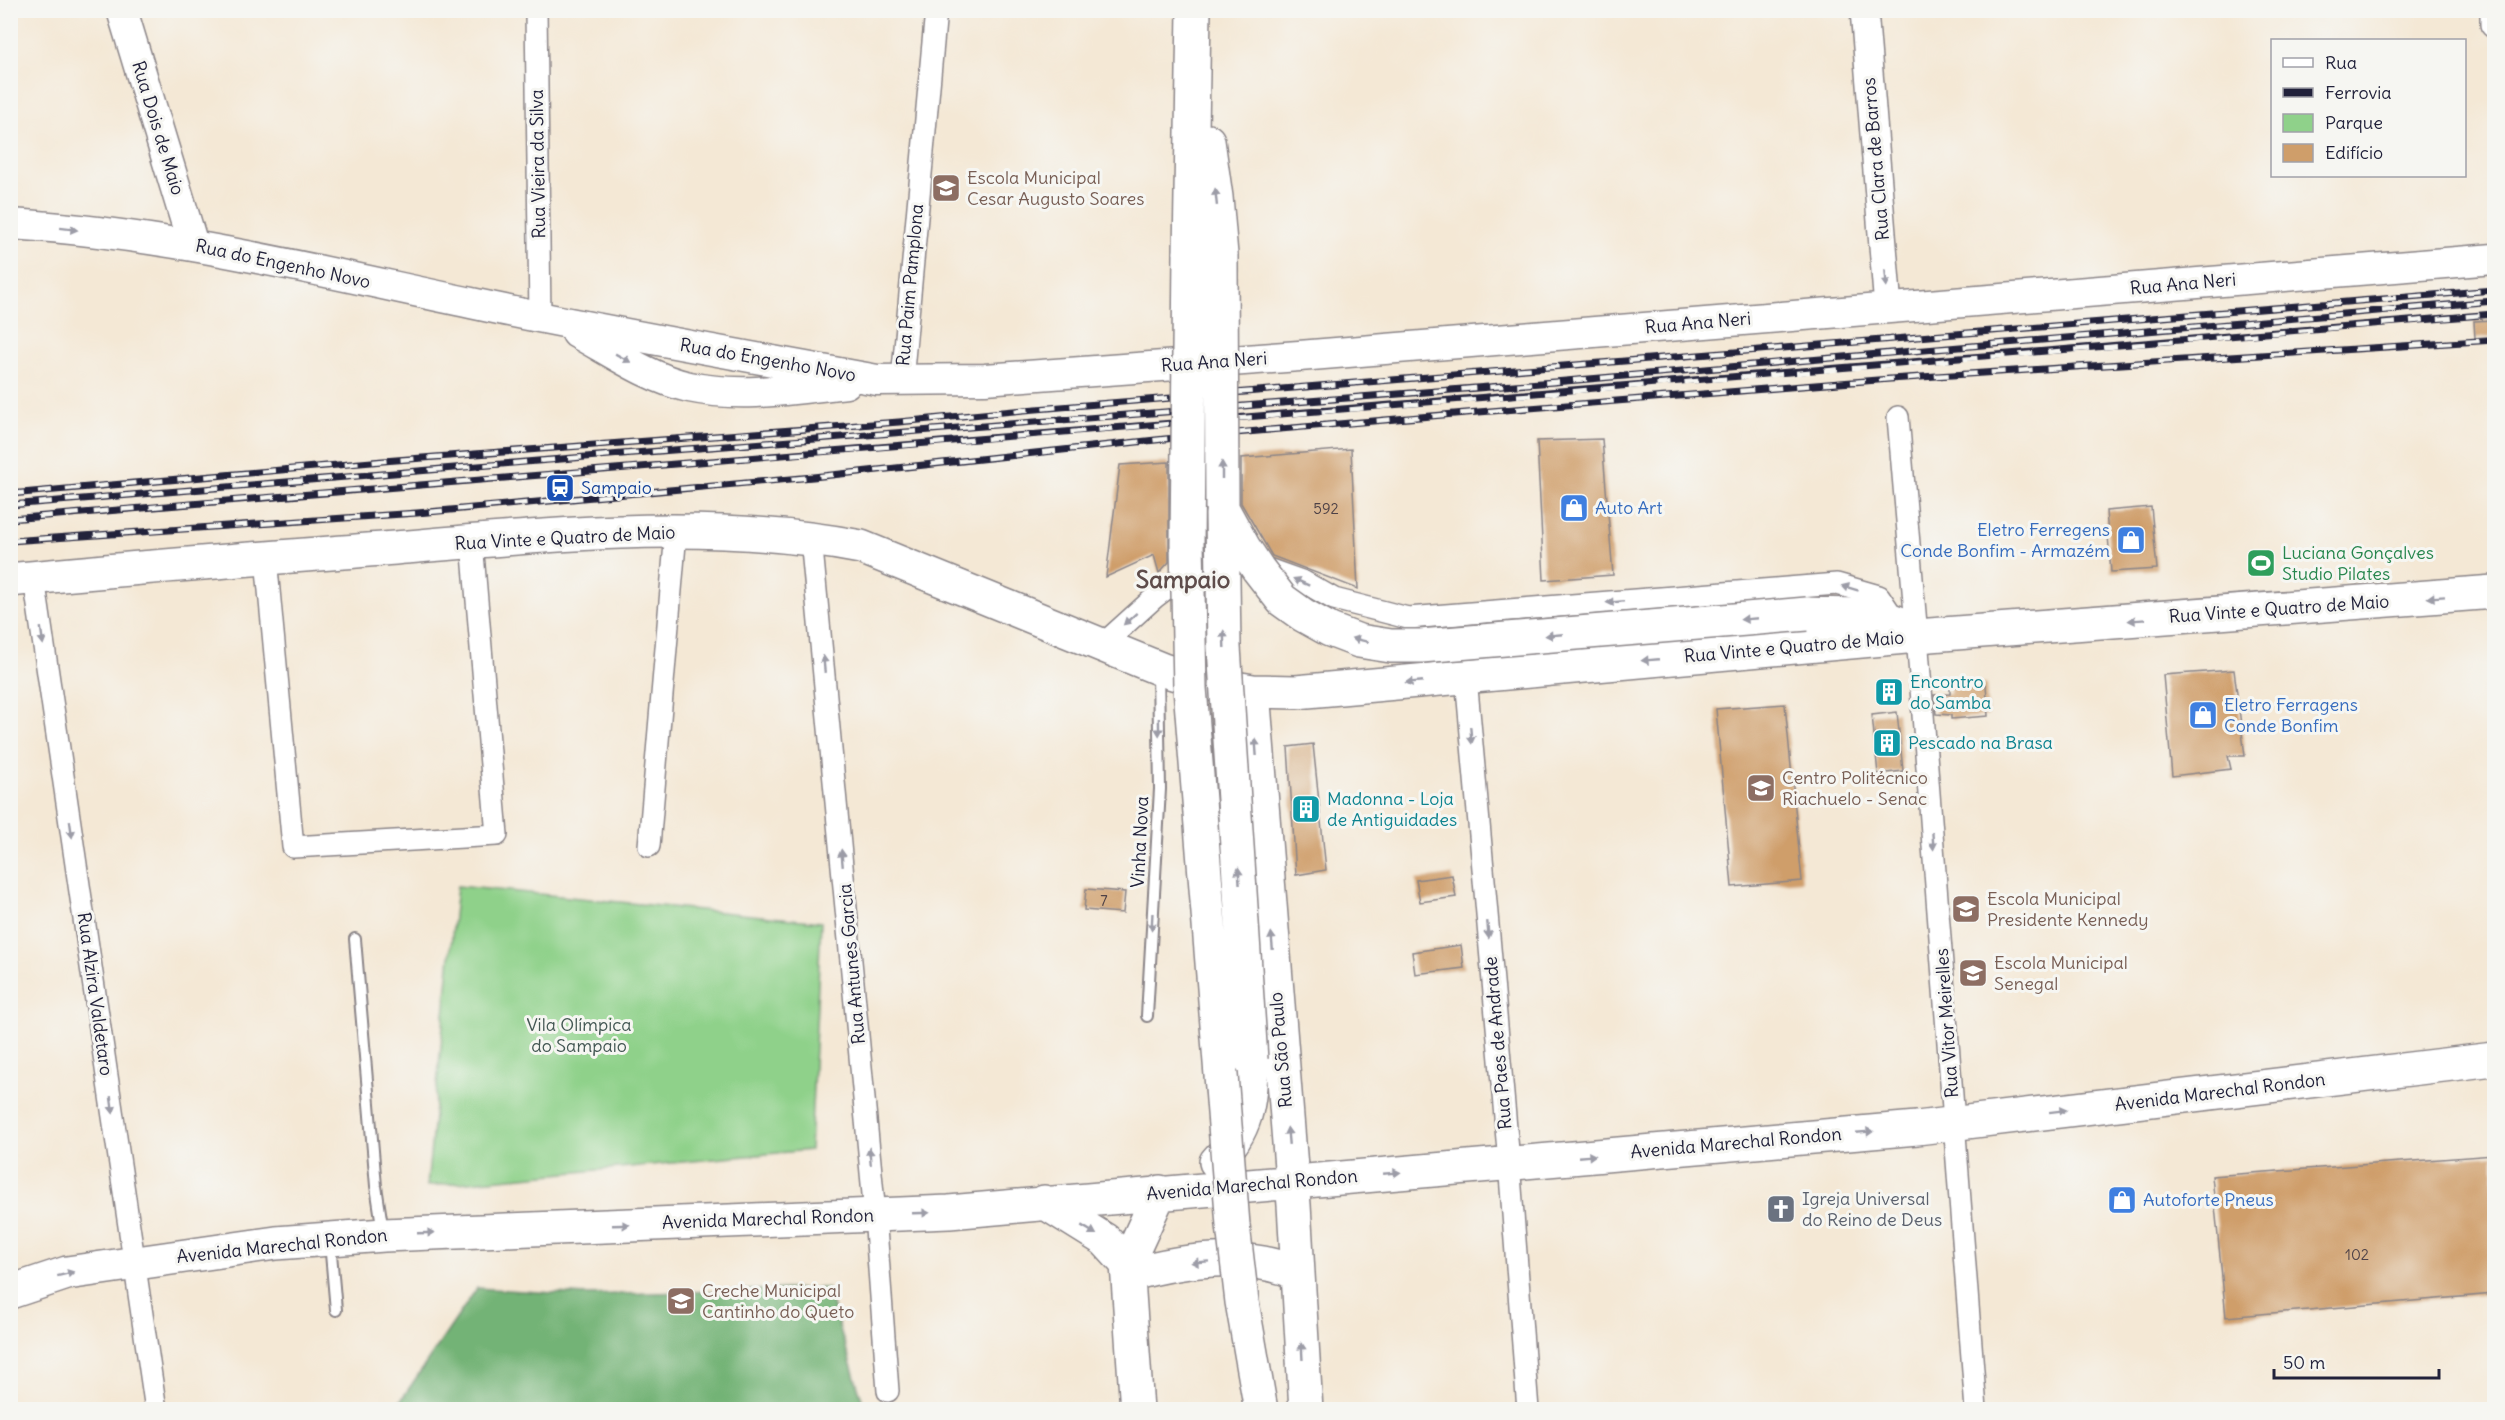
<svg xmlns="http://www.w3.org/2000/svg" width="2505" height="1420" viewBox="0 0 2505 1420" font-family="Delius,sans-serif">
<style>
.green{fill:#8fd18a;stroke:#587a62;stroke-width:1.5}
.forest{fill:#73b376;stroke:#4a6a58;stroke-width:1.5}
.building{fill:#cf9e6a}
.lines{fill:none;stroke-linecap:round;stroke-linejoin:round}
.service-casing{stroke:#8b8588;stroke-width:14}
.minor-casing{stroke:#8b8588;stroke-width:24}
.tertiary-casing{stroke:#8b8588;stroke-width:30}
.secondary-casing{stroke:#8b8588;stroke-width:33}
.primary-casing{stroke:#8b8588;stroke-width:36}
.service{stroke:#fff;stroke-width:10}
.minor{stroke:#fff;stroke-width:21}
.tertiary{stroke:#fff;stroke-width:27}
.secondary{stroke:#fff;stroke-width:30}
.primary{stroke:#fff;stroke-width:33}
.rail-casing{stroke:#22223b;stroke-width:7}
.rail{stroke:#f6f6f2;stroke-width:4.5;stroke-dasharray:14;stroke-linecap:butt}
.primary-bridge-casing{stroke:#8b8588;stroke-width:36;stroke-linecap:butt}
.primary-bridge{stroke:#fff;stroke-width:33}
.oneway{fill:#9c9ca7}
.labels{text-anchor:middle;stroke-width:6;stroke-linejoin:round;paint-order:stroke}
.number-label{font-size:15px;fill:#4d4147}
.street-label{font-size:18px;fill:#22223b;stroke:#f6f6f2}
.education-label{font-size:18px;fill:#785e54;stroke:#f6f6f2;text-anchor:start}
.transit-label{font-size:18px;fill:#164399;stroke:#f6f6f2;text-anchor:start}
.shop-label{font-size:18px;fill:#366cbe;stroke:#f6f6f2;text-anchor:start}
.leisure-label{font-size:18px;fill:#27864d;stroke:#f6f6f2;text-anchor:start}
.culture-label{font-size:18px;fill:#0d838f;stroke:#f6f6f2;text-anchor:start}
.park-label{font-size:18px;fill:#435753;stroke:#f6f6f2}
.worship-label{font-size:18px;fill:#5b616d;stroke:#f6f6f2;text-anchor:start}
.district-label{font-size:24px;font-weight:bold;fill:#5f4d4b;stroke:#f6f6f2}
</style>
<rect width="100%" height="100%" fill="#f6f6f2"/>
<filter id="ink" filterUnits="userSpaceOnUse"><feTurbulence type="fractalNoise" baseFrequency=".0167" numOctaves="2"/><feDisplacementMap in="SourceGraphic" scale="12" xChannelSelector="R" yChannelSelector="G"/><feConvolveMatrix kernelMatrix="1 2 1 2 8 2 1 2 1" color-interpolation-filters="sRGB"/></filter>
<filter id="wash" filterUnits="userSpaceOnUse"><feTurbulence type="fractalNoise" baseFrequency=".008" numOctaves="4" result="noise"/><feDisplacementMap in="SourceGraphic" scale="24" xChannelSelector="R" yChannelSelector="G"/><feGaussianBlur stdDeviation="1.35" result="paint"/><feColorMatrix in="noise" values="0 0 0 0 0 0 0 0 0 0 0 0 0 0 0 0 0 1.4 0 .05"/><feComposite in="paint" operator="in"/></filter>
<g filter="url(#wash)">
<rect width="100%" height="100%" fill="#f4e8d5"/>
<path class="green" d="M457 886 821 922 810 1150 427 1186Z"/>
<path class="forest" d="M477 1288 586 1295 827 1288 865 1409H395Z"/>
<g id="blocks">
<path class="building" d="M2494 320V336L2475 338 2474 321Z
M1602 439 1613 575 1544 580 1537 441Z
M1351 449 1358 589 1272 556 1241 503V458Z
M1169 462V562L1159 573 1154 555 1106 577 1120 465Z
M2151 507 2157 569 2111 572 2106 511Z
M2234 670 2245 756H2228L2231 769 2172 776 2163 675Z
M1986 684 1988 716 1951 719V715L1936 714 1934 695 1950 694V687Z
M1785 704 1802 881 1732 887 1716 709Z
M1897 712 1903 771 1878 774 1872 715Z
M1313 744 1326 870 1296 875 1288 747Z
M1452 875 1456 897 1420 902 1416 880Z
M1086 889 1125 892 1123 913 1084 910Z
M1461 945 1464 968 1415 974 1412 952Z
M2494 1155V1294L2226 1317 2212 1176Z"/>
</g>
</g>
<g filter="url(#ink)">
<use href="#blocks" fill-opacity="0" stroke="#8b8588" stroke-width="1.5"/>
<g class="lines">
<g class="service-casing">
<path id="service" d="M355 939 376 1186 383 1232
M1147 1016 1160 789 1158 672
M330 1242 336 1310"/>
</g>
<g class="minor-casing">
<path id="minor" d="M536 10 540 318
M902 381 936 10
M1898 417 1917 636 1976 1410
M811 538 875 1215 888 1391
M266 558 293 847 497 835 472 542
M34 578 156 1410
M1101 646 1154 598 1197 565 1237 558 1304 582 1334 599 1408 618 1837 584 1879 596 1895 620
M1466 677 1509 1162 1528 1410
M649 846 676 532"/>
</g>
<g class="tertiary-casing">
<path id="tertiary" d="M1864 10 1888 308
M2494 10V24"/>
</g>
<g class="secondary-casing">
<path id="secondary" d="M122 10 193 245
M10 224C166 233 319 271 471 303 606 332 742 355 877 380L985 379 1299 356 2494 259
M577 333C612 352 649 378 689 387 741 398 793 389 846 383"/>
</g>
<g class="primary-casing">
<path id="primary" d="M1208 141 1216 197 1221 255
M1190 254 1194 10
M10 580C138 567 267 558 395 548 549 535 709 518 861 547L1163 670 1210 684 1253 691 1296 692 1917 636 2494 592
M1807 614C1839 616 1890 609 1914 633
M1253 691 1294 1205 1306 1410
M1216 1162C1247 1130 1251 1103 1251 1060
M1044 1202 1105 1240 1127 1264
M1128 1275C1183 1259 1244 1251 1298 1273
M10 1292 67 1273 276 1243 384 1235 949 1212 1917 1128 2494 1059
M1137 1410 1127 1264 1160 1192"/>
</g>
<use href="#service" class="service"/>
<use href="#minor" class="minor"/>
<use href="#tertiary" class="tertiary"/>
<use href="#secondary" class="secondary"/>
<use href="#primary" class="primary"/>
<g class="rail-casing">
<path id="rail" d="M10 494 383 461 899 422 1024 410 2494 290
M10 505 634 453 1554 382 2494 301
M10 519C838 449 1667 386 2494 314
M10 541 417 513 813 477 1165 439 1466 413 1890 379 2494 340"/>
</g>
<use href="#rail" class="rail"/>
<g class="primary-bridge-casing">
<path id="primary-bridge" d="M1190 254 1187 543 1190 688 1233 1225 1242 1302 1261 1410
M1221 255 1222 508 1244 548 1258 569 1282 600 1303 615 1330 630 1359 641 1391 646H1421L1807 614
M1222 514 1224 647 1251 1060"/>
</g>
<use href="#primary-bridge" class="primary-bridge"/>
</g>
<defs><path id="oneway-solid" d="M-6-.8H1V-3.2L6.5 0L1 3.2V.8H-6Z" transform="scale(1.5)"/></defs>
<g class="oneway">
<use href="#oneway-solid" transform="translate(1216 197) rotate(-96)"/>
<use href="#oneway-solid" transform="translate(69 229) rotate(7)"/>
<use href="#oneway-solid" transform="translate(1886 278) rotate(85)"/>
<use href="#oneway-solid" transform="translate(623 358) rotate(29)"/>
<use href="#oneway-solid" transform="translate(1222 470) rotate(-90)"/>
<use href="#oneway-solid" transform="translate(1301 582) rotate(-156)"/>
<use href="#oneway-solid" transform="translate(1850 588) rotate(-163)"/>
<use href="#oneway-solid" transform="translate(2436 597) rotate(176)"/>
<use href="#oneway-solid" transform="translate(1615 602) rotate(175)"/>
<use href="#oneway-solid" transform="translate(1130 619) rotate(138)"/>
<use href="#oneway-solid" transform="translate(1749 619) rotate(175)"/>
<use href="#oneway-solid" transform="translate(2137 620) rotate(176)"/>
<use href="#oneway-solid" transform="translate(1554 635) rotate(175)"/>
<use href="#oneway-solid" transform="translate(42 636) rotate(82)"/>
<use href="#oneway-solid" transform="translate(1224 639) rotate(-92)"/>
<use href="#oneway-solid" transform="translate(1360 640) rotate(-166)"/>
<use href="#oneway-solid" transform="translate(1650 660) rotate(175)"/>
<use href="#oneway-solid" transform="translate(824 664) rotate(-95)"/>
<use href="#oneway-solid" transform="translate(1414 682) rotate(175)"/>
<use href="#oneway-solid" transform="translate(1159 727) rotate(89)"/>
<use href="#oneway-solid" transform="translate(1471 735) rotate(85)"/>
<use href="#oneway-solid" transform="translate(1256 747) rotate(-94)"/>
<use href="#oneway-solid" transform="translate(71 829) rotate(82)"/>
<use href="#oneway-solid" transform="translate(1933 841) rotate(86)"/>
<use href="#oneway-solid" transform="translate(842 858) rotate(-95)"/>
<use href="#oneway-solid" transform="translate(1239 876) rotate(-94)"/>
<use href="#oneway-solid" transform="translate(1152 922) rotate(93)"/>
<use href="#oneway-solid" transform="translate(1488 930) rotate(85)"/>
<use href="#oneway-solid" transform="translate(1272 941) rotate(-95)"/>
<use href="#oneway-solid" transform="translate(112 1105) rotate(82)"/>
<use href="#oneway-solid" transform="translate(2058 1111) rotate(-7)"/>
<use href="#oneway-solid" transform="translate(1865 1132) rotate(-5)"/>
<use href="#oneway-solid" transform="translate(1288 1136) rotate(-95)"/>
<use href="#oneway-solid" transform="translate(870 1156) rotate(-95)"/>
<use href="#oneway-solid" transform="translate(1587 1156) rotate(-5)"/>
<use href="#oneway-solid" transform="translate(1392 1173) rotate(-5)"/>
<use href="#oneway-solid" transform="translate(921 1213) rotate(-2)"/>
<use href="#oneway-solid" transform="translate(621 1225) rotate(-2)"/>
<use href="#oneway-solid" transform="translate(1089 1230) rotate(31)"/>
<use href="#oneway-solid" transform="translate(426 1233) rotate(-2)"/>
<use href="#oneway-solid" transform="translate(1200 1262) rotate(176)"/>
<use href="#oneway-solid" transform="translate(66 1274) rotate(-14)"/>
<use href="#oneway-solid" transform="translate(1302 1351) rotate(-93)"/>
</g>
</g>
<defs>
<g id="school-square" transform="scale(1.5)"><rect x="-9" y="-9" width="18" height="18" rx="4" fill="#8d6e63" stroke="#f6f6f2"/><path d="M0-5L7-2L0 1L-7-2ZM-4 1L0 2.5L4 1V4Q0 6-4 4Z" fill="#fff"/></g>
<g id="station-square" transform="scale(1.5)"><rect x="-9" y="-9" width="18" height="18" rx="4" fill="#1a4fb4" stroke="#f6f6f2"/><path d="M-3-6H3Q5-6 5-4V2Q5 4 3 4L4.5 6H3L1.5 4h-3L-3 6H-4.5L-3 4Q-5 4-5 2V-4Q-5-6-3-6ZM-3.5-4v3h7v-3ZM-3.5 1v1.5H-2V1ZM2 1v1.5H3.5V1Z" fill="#fff"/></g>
<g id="shop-square" transform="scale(1.5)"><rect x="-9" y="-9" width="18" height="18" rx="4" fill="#3f7fe0" stroke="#f6f6f2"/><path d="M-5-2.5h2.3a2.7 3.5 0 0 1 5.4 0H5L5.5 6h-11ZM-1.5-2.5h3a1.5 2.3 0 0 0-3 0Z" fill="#fff"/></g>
<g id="stadium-square" transform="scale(1.5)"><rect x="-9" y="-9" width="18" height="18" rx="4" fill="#2e9e5b" stroke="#f6f6f2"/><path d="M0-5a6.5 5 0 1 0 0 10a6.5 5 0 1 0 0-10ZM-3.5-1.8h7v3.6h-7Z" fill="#fff"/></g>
<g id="building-square" transform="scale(1.5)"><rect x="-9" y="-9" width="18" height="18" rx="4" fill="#0f9aa8" stroke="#f6f6f2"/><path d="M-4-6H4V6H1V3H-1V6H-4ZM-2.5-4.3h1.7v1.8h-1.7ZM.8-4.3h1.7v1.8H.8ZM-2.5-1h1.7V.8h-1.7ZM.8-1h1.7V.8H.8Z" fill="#fff"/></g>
<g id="university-square" transform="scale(1.5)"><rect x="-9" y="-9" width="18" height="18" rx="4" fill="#8d6e63" stroke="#f6f6f2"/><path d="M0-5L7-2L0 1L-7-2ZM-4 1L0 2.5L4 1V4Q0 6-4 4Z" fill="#fff"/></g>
<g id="church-square" transform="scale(1.5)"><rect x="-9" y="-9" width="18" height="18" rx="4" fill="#6b7280" stroke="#f6f6f2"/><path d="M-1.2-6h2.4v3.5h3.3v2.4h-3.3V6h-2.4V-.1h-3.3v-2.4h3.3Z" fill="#fff"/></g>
</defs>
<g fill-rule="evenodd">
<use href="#school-square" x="946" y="188"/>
<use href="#station-square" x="560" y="488"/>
<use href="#shop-square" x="1574" y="508"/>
<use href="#shop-square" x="2131" y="540"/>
<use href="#stadium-square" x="2261" y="563"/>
<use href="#building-square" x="1889" y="692"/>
<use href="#shop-square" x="2203" y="715"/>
<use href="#building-square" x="1887" y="743"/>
<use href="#university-square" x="1761" y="788"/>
<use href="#building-square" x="1306" y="809"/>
<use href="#school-square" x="1966" y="909"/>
<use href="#school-square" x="1973" y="973"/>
<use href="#shop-square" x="2122" y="1200"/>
<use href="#church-square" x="1781" y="1209"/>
<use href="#school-square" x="681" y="1301"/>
</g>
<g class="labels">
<g class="number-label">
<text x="1326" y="514">592</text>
<text x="1104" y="906">7</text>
<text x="2357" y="1260">102</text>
</g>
<g class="street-label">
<text transform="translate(158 128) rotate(73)" y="6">Rua Dois de Maio</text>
<text transform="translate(1876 159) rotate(-95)" y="6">Rua Clara de Barros</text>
<text transform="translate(538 164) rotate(-91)" y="6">Rua Vieira da Silva</text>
<text transform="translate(283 264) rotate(12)" y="6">Rua do Engenho Novo</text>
<text transform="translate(2183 284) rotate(-5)" y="6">Rua Ana Neri</text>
<text transform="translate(910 285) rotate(-85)" y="6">Rua Paim Pamplona</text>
<text transform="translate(1698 323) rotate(-5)" y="6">Rua Ana Neri</text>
<text transform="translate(768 360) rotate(10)" y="6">Rua do Engenho Novo</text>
<text transform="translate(1214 362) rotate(-4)" y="6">Rua Ana Neri</text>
<text transform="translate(565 538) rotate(-3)" y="6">Rua Vinte e Quatro de Maio</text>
<text transform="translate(2279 609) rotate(-4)" y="6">Rua Vinte e Quatro de Maio</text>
<text transform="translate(1794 647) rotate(-5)" y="6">Rua Vinte e Quatro de Maio</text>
<text transform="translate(1140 842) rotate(-87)" y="6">Vinha Nova</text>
<text transform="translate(852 964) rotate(-95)" y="6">Rua Antunes Garcia</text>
<text transform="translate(95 994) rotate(82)" y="6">Rua Alzira Valdetaro</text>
<text transform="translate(1947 1023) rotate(-94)" y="6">Rua Vitor Meirelles</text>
<text transform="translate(1498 1043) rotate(-95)" y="6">Rua Paes de Andrade</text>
<text transform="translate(1281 1050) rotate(-95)" y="6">Rua São Paulo</text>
<text transform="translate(2220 1092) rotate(-7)" y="6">Avenida Marechal Rondon</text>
<text transform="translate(1736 1143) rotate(-5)" y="6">Avenida Marechal Rondon</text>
<text transform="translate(1252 1185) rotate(-5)" y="6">Avenida Marechal Rondon</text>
<text transform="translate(768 1219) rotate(-2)" y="6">Avenida Marechal Rondon</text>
<text transform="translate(282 1246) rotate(-6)" y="6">Avenida Marechal Rondon</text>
</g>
<g class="education-label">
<text x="967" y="184">Escola Municipal<tspan x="967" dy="21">Cesar Augusto Soares</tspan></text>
<text x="1782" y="784">Centro Politécnico<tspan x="1782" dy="21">Riachuelo - Senac</tspan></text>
<text x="1987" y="905">Escola Municipal<tspan x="1987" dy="21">Presidente Kennedy</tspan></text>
<text x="1994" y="969">Escola Municipal<tspan x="1994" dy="21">Senegal</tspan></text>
<text x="702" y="1297">Creche Municipal<tspan x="702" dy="21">Cantinho do Queto</tspan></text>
</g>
<g class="transit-label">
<text x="581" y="494">Sampaio</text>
</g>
<g class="shop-label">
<text x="1595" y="514">Auto Art</text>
<text x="2110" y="536" text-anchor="end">Eletro Ferregens<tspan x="2110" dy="21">Conde Bonfim - Armazém</tspan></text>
<text x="2224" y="711">Eletro Ferragens<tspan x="2224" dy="21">Conde Bonfim</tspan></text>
<text x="2143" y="1206">Autoforte Pneus</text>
</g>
<g class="leisure-label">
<text x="2282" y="559">Luciana Gonçalves<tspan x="2282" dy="21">Studio Pilates</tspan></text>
</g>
<g class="culture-label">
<text x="1910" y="688">Encontro<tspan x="1910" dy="21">do Samba</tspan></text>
<text x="1908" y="749">Pescado na Brasa</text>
<text x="1327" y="805">Madonna - Loja<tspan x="1327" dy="21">de Antiguidades</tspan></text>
</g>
<g class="park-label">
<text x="579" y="1031">Vila Olímpica<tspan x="579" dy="21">do Sampaio</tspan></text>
</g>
<g class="worship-label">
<text x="1802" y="1205">Igreja Universal<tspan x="1802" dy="21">do Reino de Deus</tspan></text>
</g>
<g class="district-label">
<text x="1183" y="588">Sampaio</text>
</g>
</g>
<rect width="2505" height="1420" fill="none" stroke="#f6f6f2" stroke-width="36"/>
<rect x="2271" y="39" width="195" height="138" fill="#f6f6f2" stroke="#a1a1a9" stroke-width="1.5"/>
<rect x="2283" y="58" width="30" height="9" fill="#ffffff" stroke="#a1a1a9" stroke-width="1.5"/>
<text x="2325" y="69" font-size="18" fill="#22223b">Rua</text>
<rect x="2283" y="88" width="30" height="9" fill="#22223b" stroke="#a1a1a9" stroke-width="1.5"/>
<text x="2325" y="99" font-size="18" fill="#22223b">Ferrovia</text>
<rect x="2283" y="114" width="30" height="18" fill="#8fd18a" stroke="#a1a1a9" stroke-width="1.5"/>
<text x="2325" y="129" font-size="18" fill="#22223b">Parque</text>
<rect x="2283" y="144" width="30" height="18" fill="#cf9e6a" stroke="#a1a1a9" stroke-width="1.5"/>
<text x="2325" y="159" font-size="18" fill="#22223b">Edifício</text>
<path d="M2274 1369v9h165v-9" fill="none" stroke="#22223b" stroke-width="3"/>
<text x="2283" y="1369" font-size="18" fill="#22223b" stroke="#f6f6f2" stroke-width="4.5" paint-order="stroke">50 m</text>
</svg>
